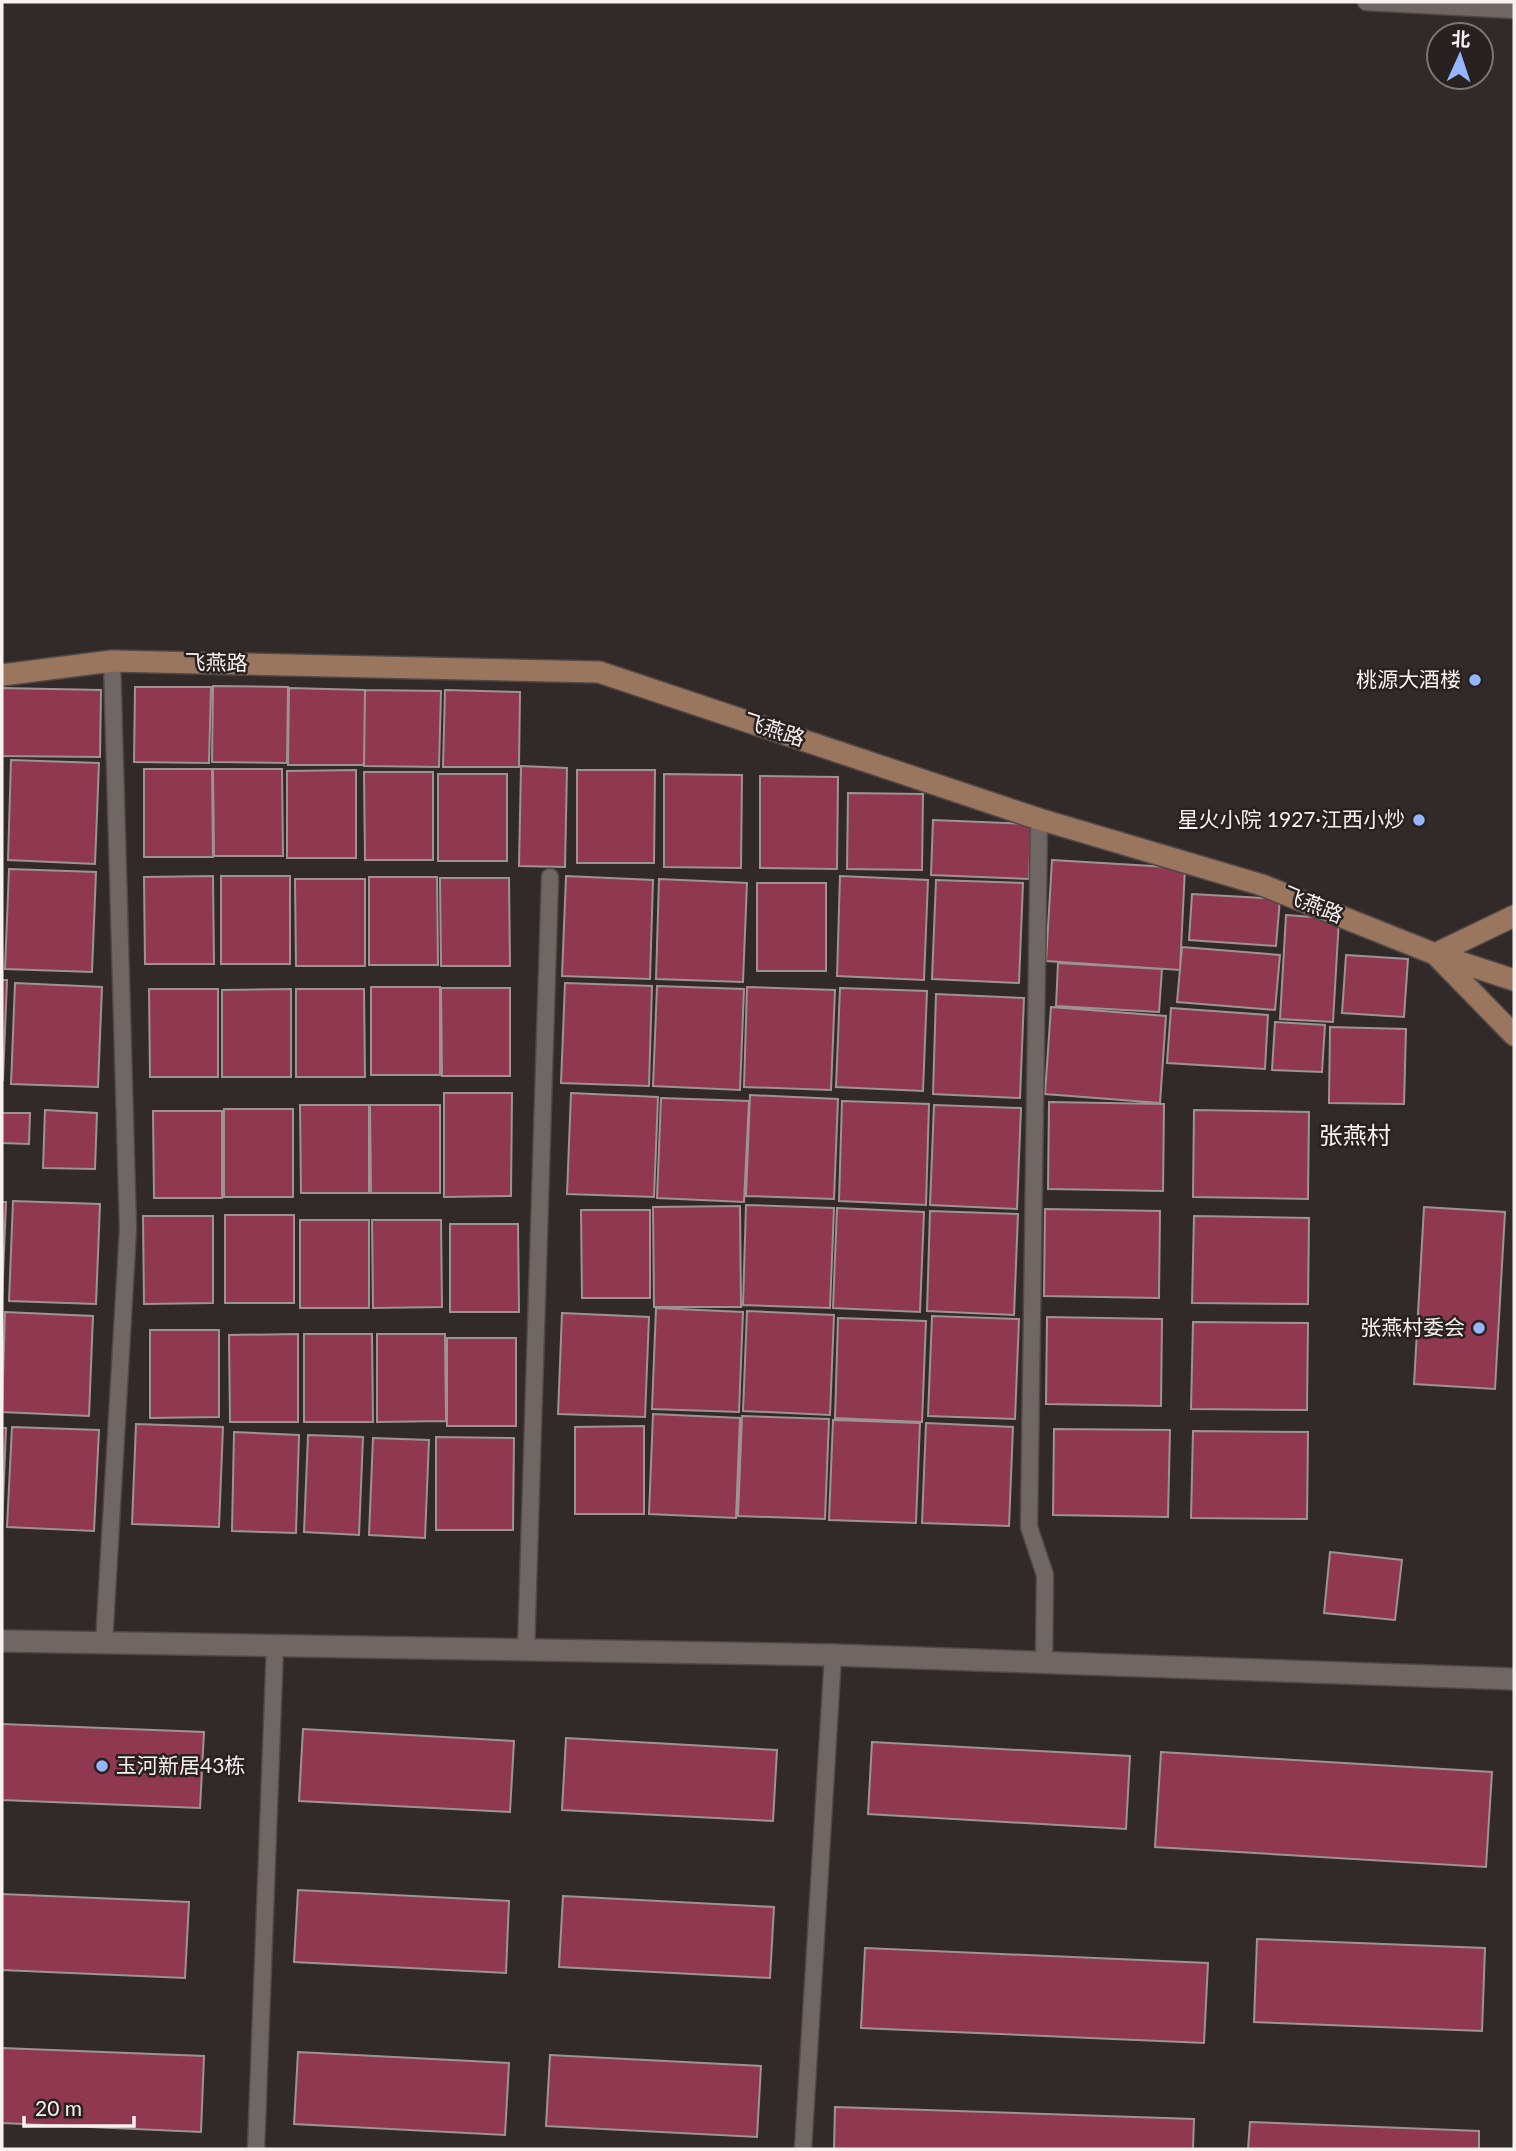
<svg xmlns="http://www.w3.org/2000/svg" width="1516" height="2151" viewBox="0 0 1516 2151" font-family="Lato,'Noto Sans SC',sans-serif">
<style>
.building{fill:#8f3850;stroke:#9d9395;stroke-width:2}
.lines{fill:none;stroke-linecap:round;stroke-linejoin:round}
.lane-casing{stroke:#4f4948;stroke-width:19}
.street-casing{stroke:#4f4948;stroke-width:24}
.secondary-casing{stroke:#4f4948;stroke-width:24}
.lane{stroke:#706765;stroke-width:16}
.street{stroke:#706765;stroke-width:21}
.secondary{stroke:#9a765e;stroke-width:21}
.poi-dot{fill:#95b6fd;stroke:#28211f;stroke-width:2.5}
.labels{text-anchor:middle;stroke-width:5;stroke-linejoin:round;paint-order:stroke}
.street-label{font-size:21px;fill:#f7f2f1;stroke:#28211f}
.poi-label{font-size:21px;fill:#f7f2f1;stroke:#28211f;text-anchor:end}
.quarter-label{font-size:24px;fill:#f7f2f1;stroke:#28211f}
</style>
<rect width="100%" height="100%" fill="#322a29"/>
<path class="building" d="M213 686 288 687 287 763 212 762Z
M135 687H211L209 763 134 762Z
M2 688 101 690 100 757 2 756Z
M289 688 365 690 364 765H288Z
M365 690 441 691 439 767 364 766Z
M445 690 520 692 519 767H443Z
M11 760 99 763 95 864 8 860Z
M521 766 567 768 565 867 519 866Z
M144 769H212L213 857H144Z
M213 769H282L283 856H214Z
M356 770V858H287V771Z
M577 770H655L654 863H577Z
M364 772H433V860H365Z
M438 774H507V861H438Z
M664 774 742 775 741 868 664 867Z
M760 776 838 777 837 869 760 868Z
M848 793 923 794 922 870 847 869Z
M933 820 1031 824 1029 879 931 875Z
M1052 860 1185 868 1180 970 1046 961Z
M9 869 96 872 92 972 5 969Z
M213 876 214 964H145L144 877Z
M221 876H290V964H221Z
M566 876 653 880 650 979 562 976Z
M840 876 928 880 924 980 837 976Z
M369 877H437L438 965H369Z
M440 878H509L510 966H441Z
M295 879H365V966H296Z
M659 879 747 883 743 982 656 979Z
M936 880 1023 883 1019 983 932 979Z
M757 883H826V971H757Z
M1192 894 1280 899 1276 946 1189 940Z
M1286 915 1339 919 1333 1022 1280 1019Z
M1182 947 1280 955 1275 1010 1177 1002Z
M1346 955 1408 959 1404 1017 1342 1013Z
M1058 963 1162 969 1159 1012 1056 1006Z
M2 980H7L3 1080H2Z
M15 983 102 987 98 1087 11 1084Z
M565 983 652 986 649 1086 561 1083Z
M657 986 744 989 740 1090 653 1086Z
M371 987H440V1075H371Z
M747 987 835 990 831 1090 744 1087Z
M441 988H510V1076H442Z
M840 988 927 991 923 1091 836 1087Z
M149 989H218V1077H150Z
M291 989V1077H222V990Z
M296 989H364L365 1077H296Z
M936 994 1024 998 1020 1098 933 1094Z
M1051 1007 1166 1016 1160 1103 1045 1094Z
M1171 1008 1268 1015 1265 1069 1167 1063Z
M1275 1022 1325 1025 1322 1072 1272 1070Z
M1330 1027 1406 1029 1404 1104 1329 1103Z
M444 1093H512L511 1196 444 1197Z
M571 1093 658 1097 654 1197 567 1194Z
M750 1095 838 1099 834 1199 746 1196Z
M661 1098 749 1101 744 1202 657 1198Z
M842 1101 929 1104 926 1205 839 1201Z
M1049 1102 1164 1104 1163 1191 1048 1189Z
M300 1105H369V1193H301Z
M370 1105H440V1193H371Z
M934 1105 1021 1108 1017 1209 930 1205Z
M224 1109H293V1197H224Z
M45 1110 97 1113 95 1169 43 1168Z
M1194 1110 1309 1112 1308 1199 1193 1197Z
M153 1111H222V1198H154Z
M2 1113H30L29 1144 2 1143Z
M13 1201 100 1204 96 1304 9 1301Z
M2 1202H6L2 1302Z
M746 1205 834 1208 830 1308 743 1305Z
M740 1206 741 1307H654L653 1207Z
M1424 1207 1505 1212 1495 1389 1414 1384Z
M837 1208 924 1212 920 1312 833 1308Z
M1045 1209 1160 1211 1159 1298 1044 1296Z
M581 1210H650V1298H582Z
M930 1211 1018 1214 1014 1315 927 1311Z
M225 1215H294V1303H225Z
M143 1216H213V1303L144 1304Z
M1194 1216 1309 1218 1308 1304 1192 1303Z
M300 1220H369V1308H300Z
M372 1220H441L442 1307 373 1308Z
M450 1224H518L519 1312H450Z
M656 1308 743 1312 739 1412 652 1409Z
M747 1311 834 1315 830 1415 743 1411Z
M5 1312 93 1316 89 1416 2 1412Z
M562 1313 649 1317 645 1417 558 1414Z
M932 1316 1019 1319 1015 1419 928 1416Z
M1047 1317 1162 1319 1161 1406 1046 1404Z
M838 1318 926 1321 922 1422 835 1418Z
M1193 1322 1308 1323 1307 1410 1191 1409Z
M150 1330H219V1417L150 1418Z
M298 1334V1422H230L229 1335Z
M304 1334H372L373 1422H304Z
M377 1334H445L446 1421 377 1422Z
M447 1338H516V1426H447Z
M653 1414 740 1418 736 1518 649 1514Z
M742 1416 829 1419 825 1519 738 1516Z
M833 1420 920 1423 916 1523 829 1520Z
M926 1423 1013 1427 1009 1526 922 1523Z
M136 1424 223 1427 219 1527 132 1524Z
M644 1426V1514H575V1427Z
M12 1427 99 1430 94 1531 7 1527Z
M2 1428H6L2 1528Z
M1054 1429 1170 1430 1168 1517 1053 1515Z
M1193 1431 1308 1432 1307 1519 1191 1518Z
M234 1432 299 1435 296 1533 232 1531Z
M308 1435 363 1437 359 1535 304 1532Z
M436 1437 514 1438 513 1530H436Z
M373 1438 429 1440 425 1538 369 1535Z
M1330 1552 1402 1560 1395 1620 1324 1613Z
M2 1724 204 1732 200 1808 2 1800Z
M303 1729 514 1741 510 1812 299 1801Z
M566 1738 777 1750 773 1821 562 1810Z
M872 1742 1130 1756 1126 1829 868 1814Z
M1161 1752 1492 1772 1486 1867 1155 1847Z
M298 1890 509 1901 506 1973 294 1962Z
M2 1894 189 1902 185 1978 2 1970Z
M563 1896 774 1907 770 1978 559 1967Z
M1257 1939 1485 1948 1482 2031 1254 2022Z
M865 1948 1208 1963 1204 2043 861 2028Z
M2 2048 204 2056 201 2132 2 2123Z
M298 2052 509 2063 505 2135 294 2124Z
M550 2055 761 2066 757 2137 546 2126Z
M835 2107 1194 2119 1193 2149H834Z
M1250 2122 1479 2131V2149H1248Z"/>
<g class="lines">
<g class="lane-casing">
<path id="lane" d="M1366 2 1514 10
M1039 819 1029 1527 1045 1575 1044 1663
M104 1643 128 1229 112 661
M526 1650 550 877
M256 2149 275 1646
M803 2149 833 1655"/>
</g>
<g class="street-casing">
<path id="street" d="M2 1641 833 1655 1514 1679"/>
</g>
<g class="secondary-casing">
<path id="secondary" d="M2 675 112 661 599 672 1039 819 1262 885 1435 954 1514 980
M1514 916 1435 954 1514 1035"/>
</g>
<use href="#lane" class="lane"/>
<use href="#street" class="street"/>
<use href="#secondary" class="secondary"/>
</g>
<g class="poi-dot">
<circle cx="1475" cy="680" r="7"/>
<circle cx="1419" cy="820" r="7"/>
<circle cx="1479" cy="1328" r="7"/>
<circle cx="102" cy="1766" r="7"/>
</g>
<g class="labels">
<g class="street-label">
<text transform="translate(216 663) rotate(1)" y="7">飞燕路</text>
<text transform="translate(774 730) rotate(18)" y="7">飞燕路</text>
<text transform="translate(1313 905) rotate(22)" y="7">飞燕路</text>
</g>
<g class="poi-label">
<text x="1461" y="687">桃源大酒楼</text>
<text x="1405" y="827">星火小院 1927·江西小炒</text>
<text x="1465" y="1335">张燕村委会</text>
<text x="116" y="1773" text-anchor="start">玉河新居43栋</text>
</g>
<g class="quarter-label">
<text x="1355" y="1144">张燕村</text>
</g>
</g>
<rect width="1516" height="2151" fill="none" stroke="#f7f2f1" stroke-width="7"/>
<g transform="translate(1460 56) rotate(3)"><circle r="33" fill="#28211f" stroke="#7b7573" stroke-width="2"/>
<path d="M0-5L12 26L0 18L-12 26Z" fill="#95b6fd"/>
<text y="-10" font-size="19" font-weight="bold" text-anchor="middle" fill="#f7f2f1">北</text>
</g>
<path d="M24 2116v10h110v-10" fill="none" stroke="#f7f2f1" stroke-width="3.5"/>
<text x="35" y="2116" font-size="21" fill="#f7f2f1" stroke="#28211f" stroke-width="5" paint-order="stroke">20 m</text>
</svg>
